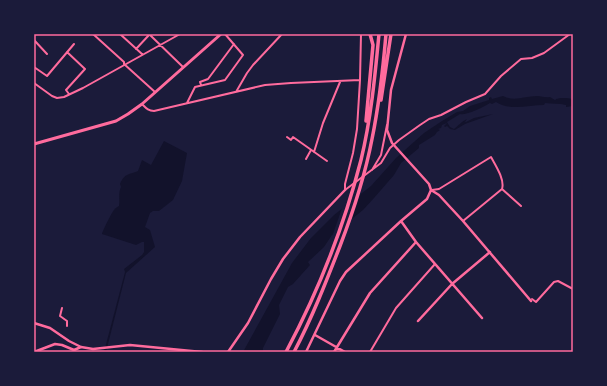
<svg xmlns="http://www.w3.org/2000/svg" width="607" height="386" viewBox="0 0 607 386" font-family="Figtree,sans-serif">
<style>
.water{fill:#12122b}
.pier{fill:#1b1b3a}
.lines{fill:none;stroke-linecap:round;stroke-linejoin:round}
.minor{stroke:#ff6b9d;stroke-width:2}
.tertiary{stroke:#ff6b9d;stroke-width:2.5}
.primary{stroke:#ff6b9d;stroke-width:3}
.motorway{stroke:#ff6b9d;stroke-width:3.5}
.neatline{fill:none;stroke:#ff6b9d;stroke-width:1.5}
</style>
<rect width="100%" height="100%" fill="#1b1b3a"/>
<path class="water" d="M503 96C514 102 525 96 537 96 542 96 545 98 550 97L555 100C558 97 568 98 573 99V106L566 107V105C559 103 552 104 545 103L544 105C529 105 509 111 496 102L492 104 490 103C484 107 465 116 460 114L447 122 450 127 454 129C458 126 462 121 467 119L465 122H466L474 118 493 114 465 124 455 130 450 129 447 126 445 127 444 126 447 123 442 125 441 128 438 129 440 130 437 132 435 135 419 145V148L401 163 394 175 374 198 363 210 332 235 324 247 308 262 310 265 293 284 288 287 279 305 280 314 263 348V352H243L292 263 311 238 334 215 371 186 396 158 424 133 442 121 457 112 463 111 470 106 489 100V98L491 97 492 99Z
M164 141 187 153 182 181 173 200 159 211H153L150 213 145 227 150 230 155 247 126 273 106 352H104L125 272 124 269 142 255 144 252V242H142L136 245 102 234C102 232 112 212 114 210 115 208 117 207 119 206 120 199 118 193 121 187L120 184C125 173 128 175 138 171L142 160 151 165Z"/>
<path class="pier" d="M361 192 351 222 331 240 343 205Z"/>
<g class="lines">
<path class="minor" d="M93 34 124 62V64L155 92
M120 34 142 54
M149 34 183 67
M34 40 47 54
M136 49 149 35
M67 52 85 69 66 90 69 94
M34 67 47 76 74 44
M34 83 52 96 57 98 64 97 83 88 180 34
M201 85 200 82 208 79 234 44
M236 92 247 73 253 65 282 34
M187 103 195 87 225 80 243 55 225 34
M142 104C146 108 148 111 154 111L265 85 291 83 360 80
M287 137 291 140 293 137 327 161
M314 152 323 123 340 82
M306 159 311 150
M372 170 381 155 387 125
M502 189 521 206
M345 190 381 163 390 148 399 140 420 125 429 119 441 115 466 102 485 94 501 76 521 59 532 58 544 53 570 34
M345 190V184L353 153 357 129 360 80 361 34
M432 190 439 189 491 157C496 166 505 180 502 189L463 221
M532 299 536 302 554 282 558 281 573 289
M62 308 60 316 67 321V326
M370 352 396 308 435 264"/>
<path class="tertiary" d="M431 190 439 195 463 221 531 301
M401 221 416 242 482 318
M418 321 452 284 490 252
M34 323 50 328 69 341 81 347 93 349 130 345 202 352
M315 335 345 352
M34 352 55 344 62 345 74 350 81 347
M228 352 248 323 271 279 283 259 300 237 345 190
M306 352 340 281 346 272 401 221 427 199 431 190 429 184 392 143 387 130 391 90 406 34
M334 352 370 293 416 242"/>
<path class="primary" d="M34 144 116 121 128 114 142 104 221 34"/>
<path class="motorway" d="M381 100 391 34
M366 121 373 45 370 34
M286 352C318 292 344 226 361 160 371 119 375 76 379 34
M294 352C312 318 326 282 340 246 353 212 365 176 372 139 379 105 383 69 386 34"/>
</g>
<rect width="607" height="386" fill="none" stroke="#1b1b3a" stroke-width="70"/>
<rect x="35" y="35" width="537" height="316" class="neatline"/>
</svg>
